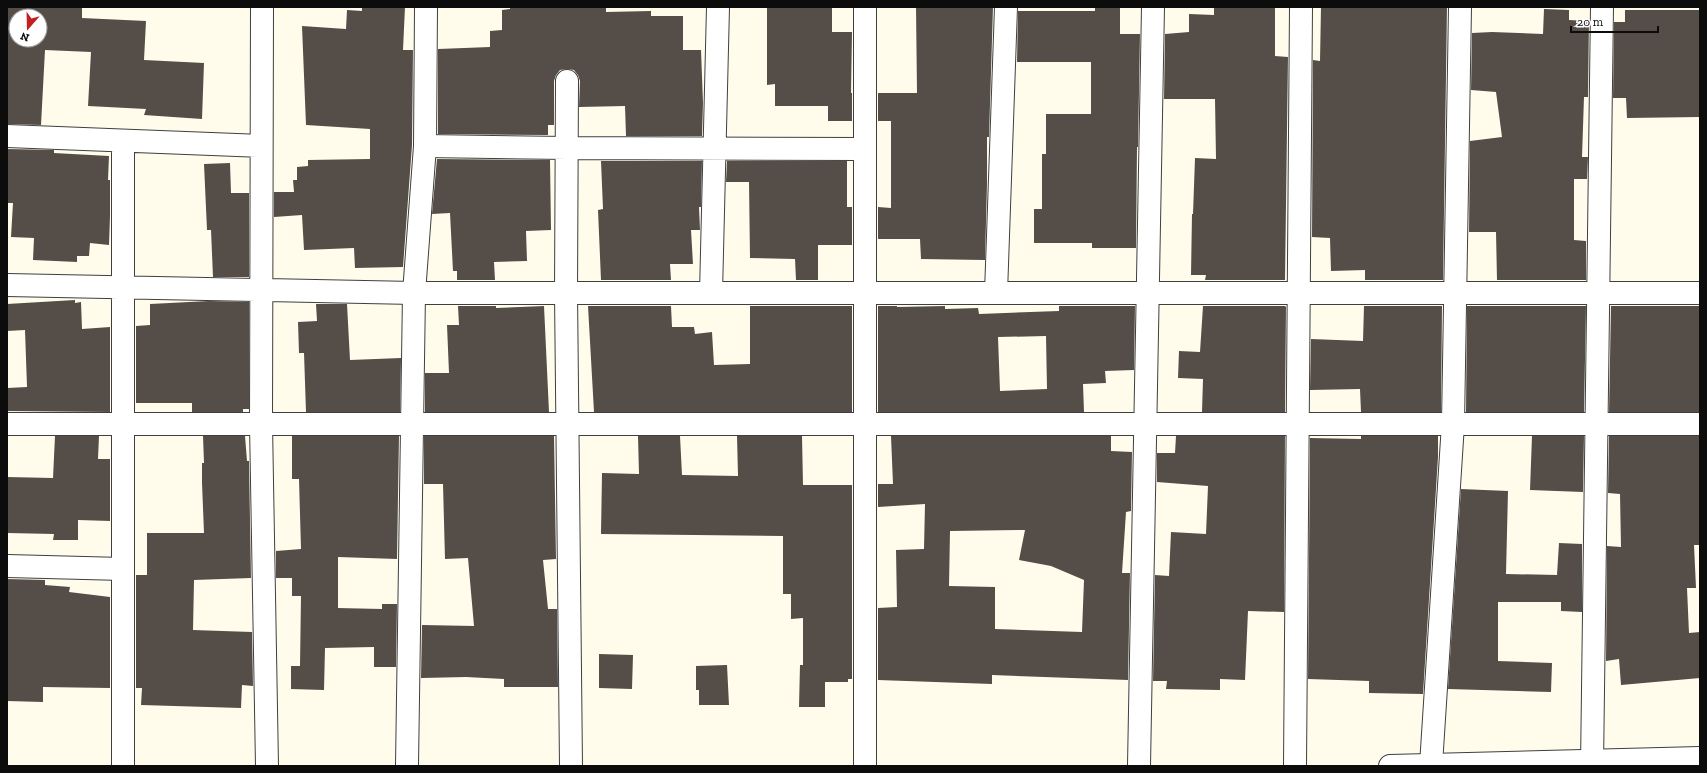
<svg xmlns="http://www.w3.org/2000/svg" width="1707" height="773" viewBox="0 0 1707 773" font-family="'Zilla Slab',serif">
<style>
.building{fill:#554e48;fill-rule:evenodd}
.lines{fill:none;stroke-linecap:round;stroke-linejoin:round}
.minor-casing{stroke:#3f3f3f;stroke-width:24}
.tertiary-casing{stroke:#3f3f3f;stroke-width:24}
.minor{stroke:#fff;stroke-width:22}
.tertiary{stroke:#fff;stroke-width:22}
</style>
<rect width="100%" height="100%" fill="#fffcec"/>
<path class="building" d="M7 7H82V18L146 21 144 60 204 63 202 119 144 115 146 109 88 106 91 52 45 50 41 125 7 124ZM16 16H40V40H16Z
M362 7H405L403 50H413L412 145 403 267 355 268 354 248 304 250 302 215 274 217V192H294L293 180H297V167L308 166V160L370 159V129L306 125 302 26 346 29 347 10 362 11Z
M510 7H606V12L651 11V16H683V50H701L703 103 702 136H626L625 106 579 107 580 81 578 75 574 70 567 69 560 70 556 75 554 81V125H548V135L438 134V49L490 47V31L502 30V10L510 9Z
M767 7H832V32H852L851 93H852V121H828V106H775V84L767 85Z
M916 7H993L989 137H987V184L985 260 921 259 920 239H878V207L891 208V121H878V93H917Z
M1095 7H1120V34H1140L1138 147H1137L1136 248H1092V243H1034V209H1042V154H1046V114H1091V62H1017L1018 11H1095Z
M1214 7H1275V56L1288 57 1285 280H1205L1206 275H1191L1192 214H1193L1195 158 1216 159 1215 99H1164L1165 34 1189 32V14L1214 15Z
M1321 7H1447L1443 280H1365V270L1331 271 1330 238 1312 237 1313 60 1320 61Z
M1544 9 1569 10V20L1589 21 1588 97H1584L1582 157H1588L1587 179H1574V240L1586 241V280H1497L1496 232H1469L1470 141 1502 137 1496 92 1471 90 1472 33 1492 32 1543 34Z
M1625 10H1700V117L1627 118 1626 98H1613L1614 22H1625Z
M7 149 54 150V153L109 156 108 180H110V216L109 245 90 243 89 256H77V262L33 260 34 238 11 237 13 203H7Z
M437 159 550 160 551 230 526 231 527 261 494 262 495 280H457V271H453L450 213 432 214Z
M601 161H702L701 207H699L700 230H691L693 264H670L671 280H601L598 210 603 209Z
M727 161H847V207H852V245H818V280H796L795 259 750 258 749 182H726Z
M230 163 231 193H249V277H213L211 230H207L204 164Z
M75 300V303L81 302 82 329 110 327V412L7 411V388L27 387 25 330 7 331V304Z
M209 301 249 302V409H243V412H192V403H136V326L150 325V304Z
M316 304H347L350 360 401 358 400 412H306L304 353H299L298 322 317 321Z
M458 306H496V308L544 306 549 412H425V373H449L447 325H459Z
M588 306H671L672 327H694L695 334 712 332 714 365 750 364V306H852V412H594Z
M878 306H897V307L945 306V309L978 308 979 314 1059 311V306H1135L1134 370 1105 371 1106 383 1083 384 1084 412H878ZM1046 336 1047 389 1000 391 998 337Z
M1203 306H1285L1286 307 1285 412H1202L1203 379 1178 378 1179 351 1200 352Z
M1364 306H1442L1441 412H1361L1360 389 1310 390 1311 339 1363 341Z
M1467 306H1586L1584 412H1466Z
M1611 306H1700V412H1609Z
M55 436H99L98 459H110V521L78 520V540H53L54 534 7 533V477L53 478Z
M203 436H245L247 461H249L251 578 194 580 193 630 252 632 253 686 242 685 241 708 141 705 142 688H136V575H147V533H204L202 483V463H204Z
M292 436H399L397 559 338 557V608L382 609V604H397L396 667H374V647L325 648 324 690 291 689V666H300L301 596H292V578H276V551L301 549 299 479H292Z
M424 436H554L556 559 543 560 548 609H557L558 687H504V679L466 677 421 678 422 625 474 626 468 558 445 559 443 484H424Z
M638 436H680L682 475 738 476 737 436H802L803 485H852V679H848V682H825V707H799L800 665H803V618L791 619V594H783V536L601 534 602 473 639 474Z
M891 436H1111V451L1132 452 1131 511 1126 512 1122 573H1130L1128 680 992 675V684L878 680V608L897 607 896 550 924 549 925 504 878 507V484H893ZM1025 530 1019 560 1051 566 1084 580 1082 632 995 629V587L949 586 950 531Z
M1176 436H1285L1284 612 1248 611 1245 680 1220 679V690L1166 689 1167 681H1153L1155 575 1169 576 1171 532 1206 534 1208 486 1157 482V453H1175Z
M1361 436H1438V457L1423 694 1369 693V681L1308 679 1310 438 1361 439Z
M1532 436H1584L1583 492 1530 490Z
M1609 436H1700V545H1694L1696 588H1687L1689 633 1700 632V678L1621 685 1619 659 1606 661 1607 546 1621 547 1620 494 1608 493Z
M1461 489 1508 491 1506 574 1557 575 1559 543 1582 544V612L1561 611V602H1498V661L1552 663 1551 692 1448 689Z
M7 579 45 580V585L70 587 69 592 110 597V688L43 687V702L7 701Z
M599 654 633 655 632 689 599 688Z
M727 665 729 705H699V690H696V666Z"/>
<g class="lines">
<g class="minor-casing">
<path id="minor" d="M262 7 261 424 267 766
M567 81 566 293 571 766
M7 136 261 146
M425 146 567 148 865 149
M7 285 414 293H1700
M711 293 718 7
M996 293 1006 7
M7 424H1700
M7 566 123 569
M1431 765 1453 424 1460 7
M123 766V141
M865 766V7
M1139 766 1153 7
M1295 766 1301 7
M1592 766 1602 7"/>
</g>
<g class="tertiary-casing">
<path id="tertiary" d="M407 766 414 293 425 146 426 7
M1390 766 1700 758"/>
</g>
<use href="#minor" class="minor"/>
<use href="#tertiary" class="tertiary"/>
</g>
<rect width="1707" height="773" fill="none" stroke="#0c0c0c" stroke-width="16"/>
<g transform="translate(28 28) rotate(200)"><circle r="19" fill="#ffffff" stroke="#9e9e9e"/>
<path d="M0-3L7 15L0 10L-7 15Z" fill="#c21f21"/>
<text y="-6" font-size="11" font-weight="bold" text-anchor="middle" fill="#0c0c0c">N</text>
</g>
<path d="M1571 26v6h87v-6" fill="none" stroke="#0c0c0c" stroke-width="2"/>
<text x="1577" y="26" font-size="12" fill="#0c0c0c" stroke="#ffffff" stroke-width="3" paint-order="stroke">20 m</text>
</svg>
